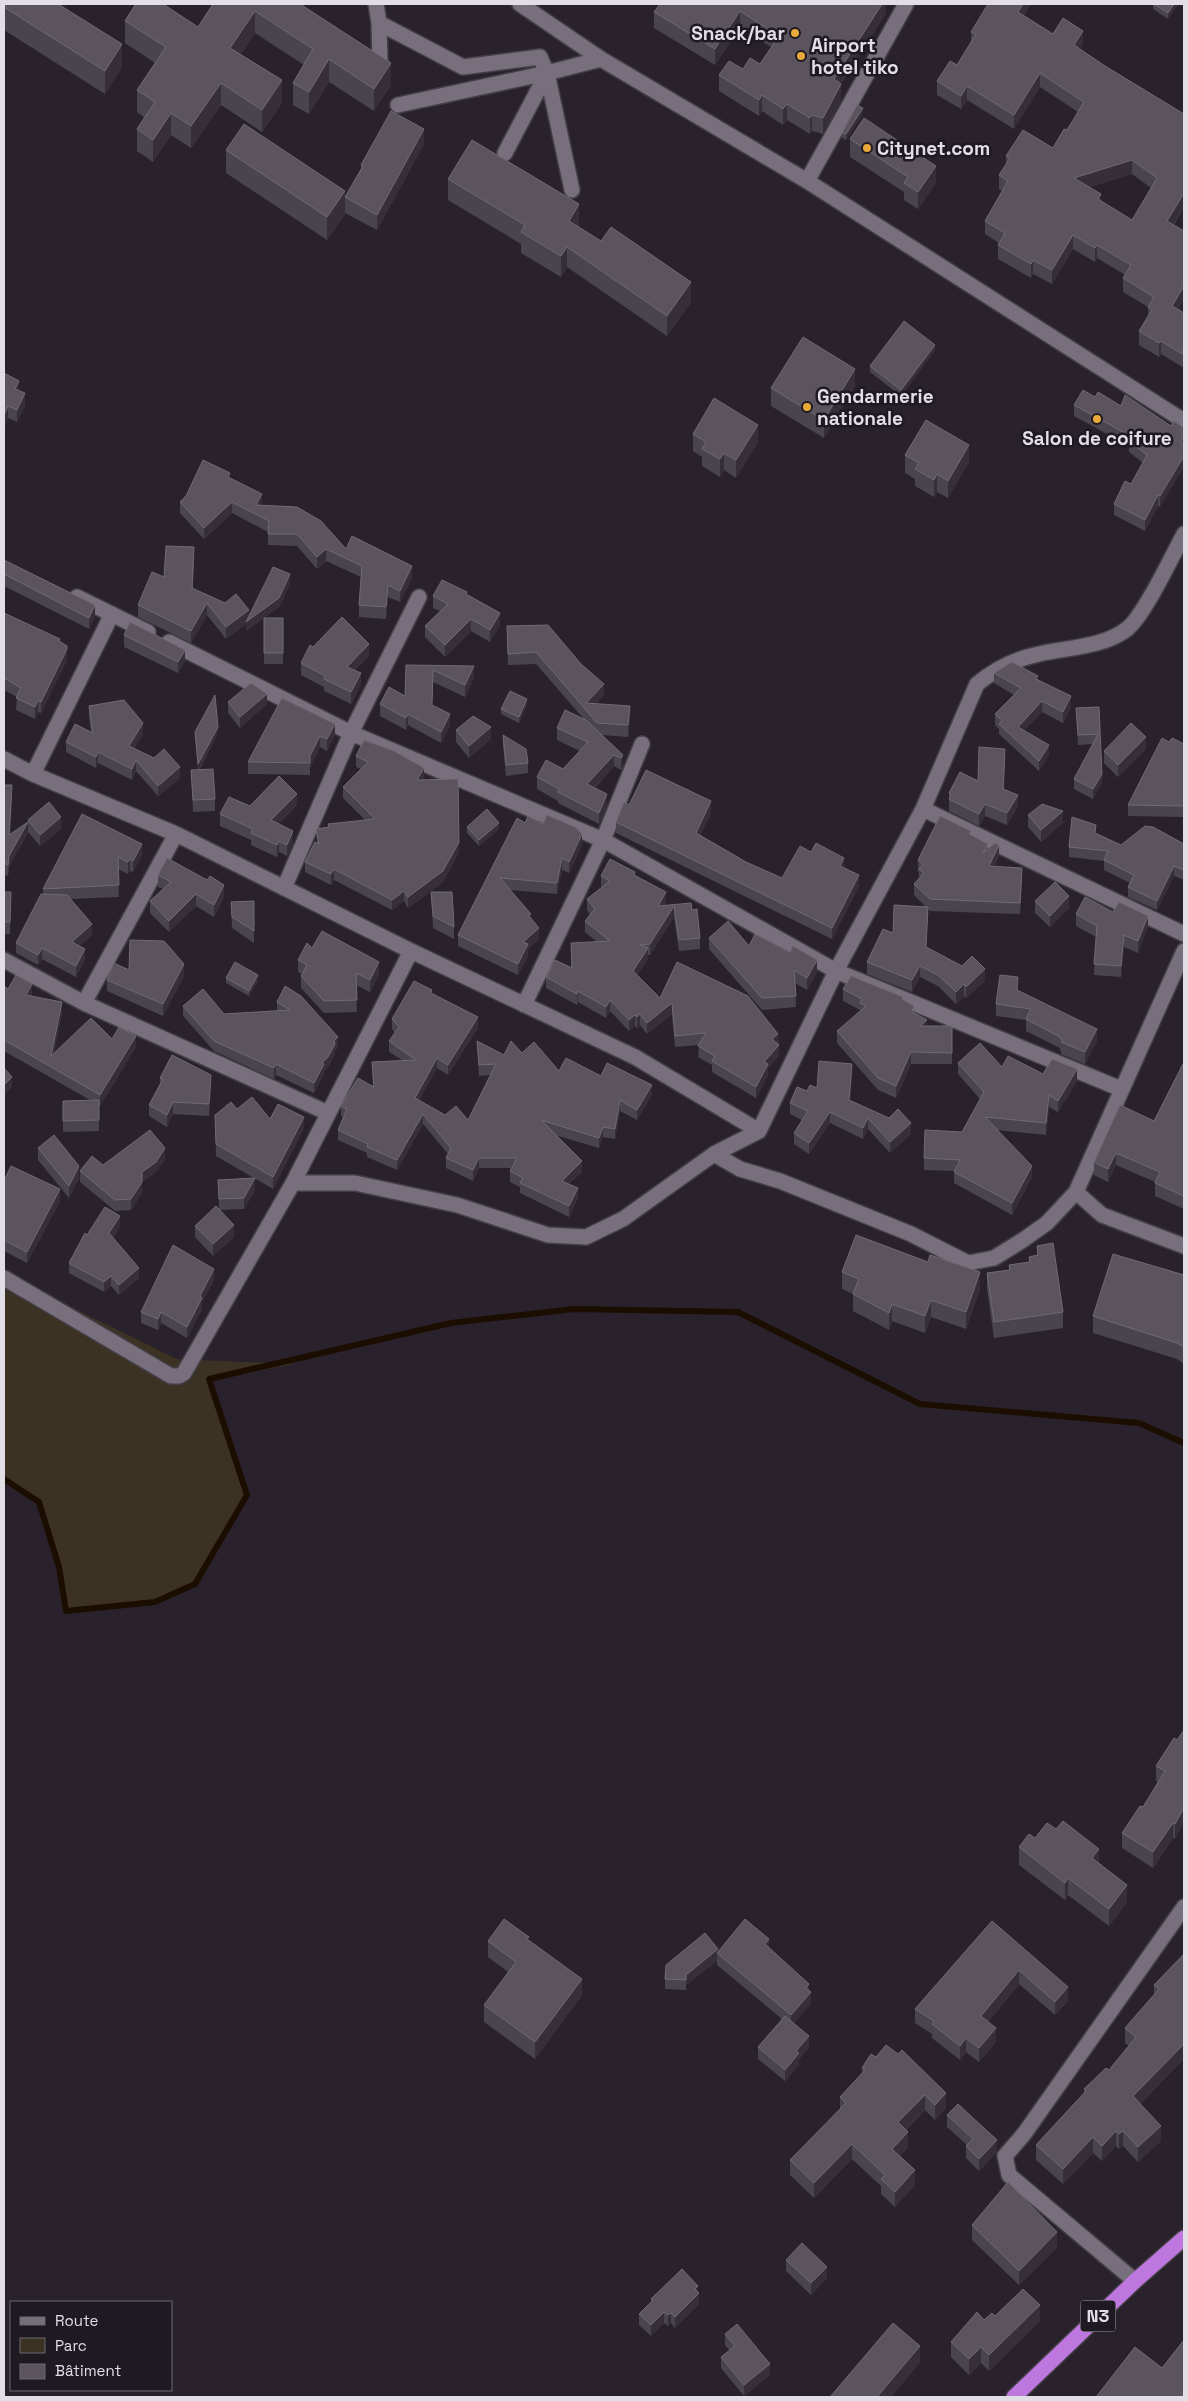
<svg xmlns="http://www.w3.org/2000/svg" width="1188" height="2401" viewBox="0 0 1188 2401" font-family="'Space Grotesk',sans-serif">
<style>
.green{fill:#3b3224}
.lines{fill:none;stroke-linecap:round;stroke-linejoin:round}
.stream{stroke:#1b0e00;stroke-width:6}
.minor-casing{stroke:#433e46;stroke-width:18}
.highway-casing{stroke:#433e46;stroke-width:18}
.minor{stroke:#776f7b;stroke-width:15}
.highway{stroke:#be77de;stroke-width:15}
.wall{fill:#4a444e;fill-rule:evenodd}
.shaded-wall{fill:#362f3a}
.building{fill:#5b545f;stroke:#706a74;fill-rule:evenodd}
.poi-dot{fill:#eaaa39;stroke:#1f1922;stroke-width:2}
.labels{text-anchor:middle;stroke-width:5;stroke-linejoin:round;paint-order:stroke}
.shield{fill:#1f1922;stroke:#a8a3aa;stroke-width:1}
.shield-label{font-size:18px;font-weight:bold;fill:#e2dee5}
.poi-label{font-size:19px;font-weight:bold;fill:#e2dee5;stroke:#1f1922;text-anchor:start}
</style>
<rect width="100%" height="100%" fill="#29222c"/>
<path class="green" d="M4 1274 177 1359 294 1364 209 1380 247 1495 195 1584 155 1602 66 1611 59 1567 39 1502 4 1479Z"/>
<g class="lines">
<path class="stream" d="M4 1479 39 1502 59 1567 66 1611 155 1602 195 1584 247 1495 209 1379 451 1323 574 1309 738 1312 920 1404 1139 1423 1184 1443"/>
<g class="minor-casing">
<path id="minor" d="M376 4 379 23
M520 4 601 59 807 181 1184 421
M380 62 379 23 463 67 540 57 547 73
M398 105 547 73 505 153
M807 181 906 4
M572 190 547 73 601 59
M77 597 148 632
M169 642 351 733 603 840 836 971 1121 1089
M4 759 33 774 176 834 411 951 635 1057 759 1131
M33 774 112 614
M923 809 1184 934
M284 888 351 733 419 597
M4 960 84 1003 328 1113
M84 1003 176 834
M524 1005 603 840 642 744
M714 1154 740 1169 780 1181 911 1234 968 1263 994 1258 1023 1240 1047 1223 1076 1192 1184 951
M293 1183 411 951
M1076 1192 1102 1215 1184 1246
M4 1278 171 1376H179L184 1373 293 1183H355L457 1205 548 1235 586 1237 623 1219 714 1154 759 1131 836 971 923 809 977 684C993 671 1011 661 1031 656 1062 647 1101 649 1127 629 1144 616 1172 556 1184 534
M1135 2281 1009 2175 1005 2156 1024 2134 1184 1907"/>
</g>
<g class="highway-casing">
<path id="highway" d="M1014 2397 1135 2281 1184 2238"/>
</g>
<use href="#minor" class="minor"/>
<use href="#highway" class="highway"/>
</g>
<path class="wall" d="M4 4 122 67 105 94 4 30Z
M135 4H163L198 27 212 6 209 4H300L391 85 374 111 329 82 309 114 293 105V83L304 65 255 33 241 54 282 103 262 132 221 105 191 148 171 135 153 162 137 151V129L144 117 137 112V90L155 63 125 43V21Z
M886 4V13L841 84V100L823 134 812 131 810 134 787 120 783 125 762 111 759 116 719 91V75L743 69 760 64 771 47 740 27 715 65 654 28V12Z
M1153 4H1178L1168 19 1153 9Z
M1024 16 1053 34 1083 44 1080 49 1105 66 1184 114V207L1174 225 1179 309 1184 313V368L1161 354 1159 357 1139 345V331L1148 316V307L1123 292V278L1125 275 1097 258 1095 262 1073 249 1052 284 1033 274 1031 278 998 259V245L999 243 985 234V221L1002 191 999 189V175L1006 164V156L1053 148 1067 130 1078 112 1040 87 1014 129 967 100 961 109 937 95V81L957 65 971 42V32ZM1132 174 1151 188 1132 220 1101 202 1090 187Z
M863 114 846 140 842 138V133Z
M850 139 936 183 918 209 904 200V192L850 157Z
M424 144 377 230 345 213V197L361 169V165Z
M226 150 345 214 327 240 226 173Z
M448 179 579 225 578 226 691 302 667 336 567 267 561 277 521 253V244L448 200Z
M935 350 901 396 870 372V366Z
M4 373 19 391 25 405 17 422 8 418 5 425 4 424Z
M855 386 824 438 771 406V388Z
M1095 397 1121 406 1171 426 1160 507 1158 506 1145 531 1114 515V504L1131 484 1143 463 1129 452V446L1074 416V405Z
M693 434 758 442 736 478 724 470 720 477 702 466V457L693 451Z
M905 455 969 462 948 498 937 492 934 497 915 486V479L905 473Z
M230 478 262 506 346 549 412 578 400 602 388 597 386 619 359 617V605L361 577 326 561 317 569 297 546 268 545V532L232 513 204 539 180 513V502Z
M194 559 193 588 249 616 290 584 279 607 246 631V624L226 639 207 615 191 643 138 617V605L164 577Z
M4 560 95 617 89 629 4 586Z
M467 595 500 625 490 642 471 631 445 657 425 637V626L440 611 433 608V596Z
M4 613 60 642 67 658V660L41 713 38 712 35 719 16 710 17 697 4 690Z
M264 618H283V664H264Z
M507 626 604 695 596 704 630 717 628 737 602 735 623 755V766L621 770 614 766 595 788 607 806 599 824 558 803V801L537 789V777L563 769 580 751 557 740V728L583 718 536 664 508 665Z
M124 635 185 661 178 673 124 647Z
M313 647 369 656 355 670 361 685 351 704 324 691V687L301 675V663Z
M406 665 474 678 465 697 433 682 432 705 450 726 441 743 408 725 406 730 380 716V704L405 696Z
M994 673 1038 679 1071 707 1063 723 1042 712 1024 730 1049 755 1039 771 999 734V729L995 725V714L1014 695 994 683Z
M282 698 335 735 327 751 320 747 310 768V775L248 774V762Z
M228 702 267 704 240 728 228 713Z
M527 705 519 723 501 714V709Z
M89 706 143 734 134 749 180 778 158 796 136 771 132 780 98 763 96 768 66 752V742L91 732 89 717Z
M1099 707 1102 783 1093 799 1074 789V779L1093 744 1078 745 1076 708Z
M456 730 491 739 469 758 456 742Z
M195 732 218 733 199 770 215 799V811L193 812 191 770H198Z
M503 735 528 763V773L506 776 503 746Z
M1184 744V817L1128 816V805Z
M1146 749 1118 777 1104 763V751Z
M356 756 424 779V780L459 852 443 882 408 908 404 901 392 910 334 880 331 885 305 872V862L317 843 316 829 365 820 343 798V787L361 769 356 767Z
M1005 760 1004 789 1018 806 1007 825 985 816 979 826 949 811V793L978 781Z
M4 785 12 797 10 835 28 822V820L61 829 40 846 28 832 9 867 8 876 4 874Z
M297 805 279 824 293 843 287 856 279 852 277 857 251 845V840L220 826V814L250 806Z
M629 805 711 813 700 835 746 862 782 878 811 852 859 886 832 939 616 833V822Z
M82 814 142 855 133 872 130 871 128 874 118 869 119 897 70 899 92 935 79 946 85 960 76 977 42 959 38 965 16 953V943L43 894V889Z
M1028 815 1063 823 1041 842 1028 827Z
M525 823 582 845 569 873 562 870 557 894 510 890 531 918 539 939 528 949V956L518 975 458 946V935Z
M467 827 499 829 479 846 467 833Z
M1096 833 1121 845 1184 844V880L1174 876 1157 910 1128 897V887L1130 883 1104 870V861L1069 857V847Z
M971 835 999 856 994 867 1022 879 1020 914 930 911 928 908 926 947 985 981 966 998 964 996 956 1004 938 986 920 977 912 992 867 974V962L893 933 926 907 914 895V884L919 879V872H918V860Z
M158 875 224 897 214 917 196 906 169 932 150 913V901L163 889 158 887Z
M635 875 666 903 665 906 692 910 700 938V949L679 951 674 917 650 955H648V959L637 975 660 998 778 1034 779 1056 768 1068V1075L756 1098 712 1072V1065L698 1057 699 1045 675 1047 672 1014 647 1034 640 1025 637 1028 635 1026 629 1031 610 1011 606 1018 578 1002 577 1005 546 988V977L571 968V943L597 942 585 932V921L590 915 587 910V899L601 888V876Z
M4 892H11L10 934H4Z
M431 892 454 927V939L433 928Z
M254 901V943L232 928 231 902Z
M1035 901 1069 908 1050 927 1035 913Z
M1113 912 1148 927 1138 953 1124 947 1121 977 1094 975 1096 937 1076 926V914Z
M709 938 749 946 817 972 807 990 795 983 796 1007 762 1010 709 949Z
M312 948 379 974 370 992 356 985 357 1012 324 1013 301 988V976L302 974 298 972V960Z
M129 970 184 976 163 1016 107 991V980Z
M226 978 258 981 249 996 226 983Z
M4 986 8 989 32 995 31 996 62 1013 54 1053 112 1039 136 1047 100 1106 99 1105V1131L63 1132V1101L90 1100 4 1051Z
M285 986 338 1048 335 1050V1054L328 1067 324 1071V1074L314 1093 276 1075 274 1079 214 1051 183 1016V1006L224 1014 277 1011V1002Z
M843 989 903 1000 927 1026H952V1064H911L896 1098 878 1090 837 1043V1031L860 1012V1010L843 1001Z
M1018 990 1097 1041 1085 1064 1061 1054V1051L1060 1050V1048L1026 1031V1020L996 1016V1004Z
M432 994 478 1028 448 1075 437 1068 419 1100 445 1115 468 1120 490 1075 479 1076 477 1041 504 1055 522 1053 559 1071 601 1076 652 1095 637 1120 620 1111 615 1139 603 1137 599 1148 555 1135 582 1172 569 1184 578 1198 569 1217 520 1193V1187L510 1182V1171L512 1168H479L473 1181 446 1168V1158L448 1154 423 1124 397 1170 367 1157V1153L338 1140V1130L343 1117 341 1116V1106L373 1087 372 1062 402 1060 389 1052V1041L395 1033 392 1029V1019Z
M1184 1062V1209L1155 1196V1182L1116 1165 1108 1182 1094 1175V1162L1154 1121Z
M958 1063 1002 1067 1043 1074 1077 1081 1058 1112 1049 1107 1046 1135 997 1130 1032 1177 1012 1215 954 1183V1171L924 1170V1158L962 1132 980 1099 958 1074Z
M852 1075 850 1101 911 1134 890 1153 868 1129 863 1139 830 1123 809 1154 794 1144V1133L802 1120 790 1114V1103L807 1091Z
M160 1078 211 1087 209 1116 173 1114 167 1127 149 1116V1105L160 1084Z
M237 1109 304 1128 273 1189 216 1156 215 1115Z
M38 1148 79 1178 69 1198 38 1160Z
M165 1159 156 1172 142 1182V1193L131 1210 115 1211 80 1182V1171L103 1165Z
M218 1180 255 1190 244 1209 220 1210 234 1237 213 1256 195 1237V1226L219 1209Z
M4 1181 60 1201 27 1263 4 1251Z
M120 1226 113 1238 139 1278 119 1295 111 1286 104 1292 69 1273V1263L87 1235Z
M1037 1246 1063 1312V1328L994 1338 987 1289V1273L1009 1270V1265L1029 1262V1257L1037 1255Z
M842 1272 980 1289 966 1329 931 1317 925 1333 892 1321 889 1330 853 1311V1294L842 1289Z
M1184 1275V1364L1177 1359 1093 1333V1316Z
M214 1280 202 1302V1309L187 1338 161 1323 158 1330 141 1323V1312Z
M1177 1740 1175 1839 1173 1838 1153 1868 1122 1848V1833L1143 1807 1158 1782 1156 1781V1766Z
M1035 1838 1099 1863 1127 1902 1109 1926 1068 1895 1065 1900 1019 1865V1847Z
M992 1921 1068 2001 1055 2015 1019 1984 988 2022 996 2042 979 2062 966 2052 960 2060 932 2038V2034L915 2023V2009Z
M488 1941H529L582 1995 535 2059 484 2022V2005L508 1972 488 1957Z
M769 1949 809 1990 811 2003 793 2024 809 2048 799 2059V2065L785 2081 758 2059V2047L782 2019 717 1965V1961L686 1985V1990L665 1989V1979L718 1951Z
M1184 1954V2059L1140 2104 1161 2141 1138 2162 1123 2146 1119 2149 1116 2146 1102 2161 1093 2153 1063 2184 1036 2160V2145L1084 2093V2089L1109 2070 1129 2046 1125 2043V2028L1154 1995V1985Z
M871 2054 946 2108 935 2120 925 2110 906 2130 908 2147 900 2156 915 2185 895 2207 881 2194V2186L852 2159 814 2198 790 2175V2160L840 2109V2097L862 2074V2068Z
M947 2115 997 2152 979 2171 966 2158V2146L967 2145 947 2127Z
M972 2225 1057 2247 1019 2285 972 2240Z
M786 2260 827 2278 811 2295 786 2271Z
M698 2292 699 2304 675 2328 671 2323 668 2326 664 2323 651 2336 639 2325V2314L651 2302V2299Z
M995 2316 1040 2321 989 2371 981 2363 969 2375 951 2357V2342L984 2320Z
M725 2334 770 2375 744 2396 721 2368V2357L730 2351 725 2345Z"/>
<path class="shaded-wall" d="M882 4H886V13L834 95V79Z
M1023 4H1031L1018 26V12Z
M1174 4H1178L1168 19V13Z
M255 11V33L230 70V48Z
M740 11V27L715 65V49Z
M1083 31V44L1074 59V45Z
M122 44V67L105 94V71Z
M329 59V82L309 114V92Z
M391 63V85L374 111V89Z
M1040 73V87L1014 129V115Z
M282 80V103L262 132V110Z
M221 83V105L191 148V126Z
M841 84V100L823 134V118Z
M967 86V100L961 109V96Z
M762 95V111L759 116V100Z
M787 104V120L783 125V109Z
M863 108V114L846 140V134Z
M171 113V135L153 162V140Z
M812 115V131L810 134V118Z
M424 129V144L377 230V215Z
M1132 160V174L1074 192V178Z
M936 166V183L918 209V192Z
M345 191V214L327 240V217Z
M1184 193V207L1167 235V221Z
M1101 194V208L1098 199Z
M579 204V225L569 241V221Z
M1073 235V249L1052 284V270Z
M1097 245V258L1095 262V248Z
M567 247V267L561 277V256Z
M1033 260V274L1031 278V264Z
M691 282V302L667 336V316Z
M1184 286V300L1172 319V306Z
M1161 341V354L1159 357V343Z
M935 345V350L901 396V390Z
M855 369V386L824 438V420Z
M19 381V392L15 389Z
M25 393V405L17 422V410Z
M8 406V418L5 425V413Z
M758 425V442L736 478V460Z
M1184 436V447L1181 442Z
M969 445V462L948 498V481Z
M724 453V470L720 477V459Z
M1184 456V467L1160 507V496Z
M937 474V492L934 497V480Z
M262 494V506L256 505Z
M1158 495V506L1145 531V520Z
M232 502V513L204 539V528Z
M326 549V561L317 569V557Z
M412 566V578L400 602V591Z
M290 574V584L279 607 246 631V624L226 639V627L249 610V620Z
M388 585V597L386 619V607Z
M207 603V615L191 643V631Z
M95 605V617L89 629V618Z
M500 613V625L490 642V630Z
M471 619V631L445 657V645Z
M369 644V656L347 678V667Z
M67 646V660L41 713V702Z
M185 650V661L178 673V662Z
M474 666V678L465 697V685Z
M361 673V685L351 704V692Z
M604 684V695L588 713 586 703Z
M267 694V704L240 728V717Z
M1071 696V707L1063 723V712Z
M527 699V705L519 723V717Z
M38 700V712L35 719V707Z
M1042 701V712L1018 737V727Z
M630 706V717L628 737V725Z
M408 714V725L406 730V718Z
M450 714V726L441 743V732Z
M143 723V734L129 757V746Z
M335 724V735L327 751V739Z
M218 727V733L198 770V764Z
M491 727V739L469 758V746Z
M320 736V747L310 768V756Z
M1146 737V749L1118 777V765Z
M1049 745V755L1039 771V761Z
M98 752V763L96 768V757Z
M614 755V766L587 796V784Z
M623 755V766L621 770V758Z
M136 760V771L132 780V769Z
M180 767V778L158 796V786Z
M424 768V779L417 791V780Z
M1102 774V783L1093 799V789Z
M297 794V805L271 832V820Z
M607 794V806L599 824V813Z
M1018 795V806L1007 825V813Z
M711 801V813L696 844V833Z
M985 804V816L979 826V814Z
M1063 811V823L1041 842V830Z
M61 817V829L40 846V835Z
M28 822V833L9 867 8 876 9 856Z
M499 823V829L479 846V840Z
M293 831V843L287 856V845Z
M582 834V845L569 873V862Z
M279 841V852L277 857V845Z
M459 842V852L443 882 408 908V897Z
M142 844V855L133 872V861Z
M999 845V856L989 878V866Z
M562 858V870L557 894V883Z
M844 858V870L840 866Z
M130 859V871L128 874V862Z
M1174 866V876L1157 910V901Z
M334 869V880L331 885V874Z
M859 875V886L832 939V928Z
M224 885V897L214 917V905Z
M404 891V901L392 910V900Z
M666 892V903L658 917V906Z
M196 894V906L169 932V921Z
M1069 896V908L1050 927V916Z
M674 906V917L650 955V944Z
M1148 916V927L1138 953V941Z
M92 924V935L72 953V942Z
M539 928V939L528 949V956L518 975V964L523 942Z
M1124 935V947L1121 977V966Z
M42 948V959L38 965V955Z
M648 948V959L633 982V971Z
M85 949V960L76 977V966Z
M817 960V972L807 990V978Z
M379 962V974L370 992V980Z
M184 964V976L163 1016V1004Z
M920 966V977L912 992V980Z
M985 969V981L966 998V987Z
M258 975V981L249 996V991Z
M32 984V995L26 1006V995Z
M964 984V996L956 1004V992Z
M578 991V1002L577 1005V994Z
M610 1000V1011L606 1018V1007Z
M62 1002V1013L51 1067V1056Z
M672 1003V1014L647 1034V1023Z
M640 1014V1025L637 1028V1017Z
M635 1015V1026L629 1031V1020Z
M478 1017V1028L448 1075V1065Z
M927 1020V1031L920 1026Z
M1097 1029V1041L1085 1064V1052Z
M778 1034V1045L772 1039Z
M136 1036V1047L100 1106V1095Z
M338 1037V1048L335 1050V1054L328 1067 324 1071V1074L314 1093V1083L322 1063 334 1041Z
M779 1045V1056L768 1068V1075L756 1098V1087L764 1062Z
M911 1052V1064L896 1098V1086Z
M437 1058V1068L415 1108V1098Z
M276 1064V1075L274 1079V1068Z
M852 1064V1075L849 1111V1100Z
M1077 1069V1081L1058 1112V1101Z
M211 1075V1087L209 1116V1104Z
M12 1077V1087L4 1095V1085Z
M652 1085V1095L637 1120V1110Z
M1049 1095V1107L1046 1135V1123Z
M620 1100V1111L615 1139V1129Z
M173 1102V1114L167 1127V1115Z
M830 1112V1123L809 1154V1143Z
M423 1114V1124L397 1170V1160Z
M304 1117V1128L273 1189V1177Z
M868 1118V1129L863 1139V1128Z
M911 1123V1134L890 1153V1142Z
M603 1127V1137L599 1148V1138Z
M165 1148V1159L156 1172 142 1182V1193L131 1210V1199L142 1172Z
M1116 1153V1165L1108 1182V1169Z
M479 1158V1168L473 1181V1170Z
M582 1161V1172L562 1191V1181Z
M79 1166V1178L69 1198V1186Z
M1032 1166V1177L1012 1215V1203Z
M255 1178V1190L244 1209V1198Z
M578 1188V1198L569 1217V1206Z
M60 1189V1201L27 1263V1252Z
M120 1216V1226L109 1244V1233Z
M234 1225V1237L213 1256V1244Z
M139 1268V1278L119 1295V1285Z
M214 1269V1280L202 1302V1309L187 1338V1327L200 1296Z
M980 1272V1289L966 1329V1312Z
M111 1276V1286L104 1292V1282Z
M931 1300V1317L925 1333V1316Z
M892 1304V1321L889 1330V1313Z
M161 1312V1323L158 1330V1319Z
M1184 1808V1823L1175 1839V1824Z
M1173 1823V1838L1153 1868V1852Z
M1099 1849V1867L1092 1858Z
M1068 1878V1895L1065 1900V1883Z
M1127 1885V1902L1109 1926V1909Z
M769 1939V1951L765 1944Z
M718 1949V1955L717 1953V1961L686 1985V1975Z
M1019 1970V1984L981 2030V2016Z
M582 1979V1995L535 2059V2042Z
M809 1984V1994L811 1992V2003L791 2027V2015L806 1988Z
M1068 1987V2001L1055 2015V2002Z
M996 2028V2042L979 2062V2048Z
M809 2036V2048L799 2059V2065L785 2081V2070L796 2051Z
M966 2038V2052L960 2060V2046Z
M1184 2044V2059L1133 2112V2096Z
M946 2093V2108L935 2120V2105Z
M925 2095V2110L898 2137V2122Z
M1161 2126V2141L1138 2162V2147Z
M1116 2131V2146L1102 2161V2146Z
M1123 2131V2146L1119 2149V2134Z
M908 2132V2147L892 2164V2149Z
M1093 2137V2153L1063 2184V2169Z
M997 2140V2152L979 2171V2159Z
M852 2144V2159L814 2198V2183Z
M915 2170V2185L895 2207V2192Z
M1057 2232V2247L1019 2285V2271Z
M827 2267V2278L811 2295V2283Z
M698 2286V2294L699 2293V2304L675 2328V2317L695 2289Z
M1040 2305V2321L989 2371V2355Z
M664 2312V2323L651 2336V2325Z
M671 2313V2323L668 2326V2315Z
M920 2346V2363L891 2397H877Z
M981 2347V2363L969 2375V2359Z
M770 2364V2375L744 2396V2385Z"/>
<path class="building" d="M4 4H58L122 44 105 71 4 7Z
M136 4H163L198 27 213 4H300L391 63 374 89 329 59 309 92 293 83 313 49 255 11 230 48 282 80 262 110 221 83 191 126 171 113 153 140 137 129 155 102 137 90 166 47 125 21Z
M660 4H882L834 79 841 84 823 118 812 115 810 118 787 104 783 109 762 95 759 100 719 75 729 61 743 69 750 58 760 64 779 36 740 11 715 49 654 12Z
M988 4H1023L1018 12 1053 34 1063 18 1083 31 1074 45 1105 66 1184 114V193L1167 221 1184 231V286L1172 306 1184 313V355L1161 341 1159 343 1139 331 1152 310 1148 307 1154 297 1123 278 1131 265 1097 245 1095 248 1073 235 1052 270 1033 260 1031 264 998 245 1005 233 985 221 1008 181 999 175 1010 158 1006 156 1023 130 1053 148 1064 129 1067 130 1084 102 1040 73 1014 115 967 86 961 96 937 81 950 61 957 65 976 34 971 32ZM1132 160 1157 178 1132 220 1098 199 1101 194 1074 178Z
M1154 4H1174L1168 13Z
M857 105 863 108 846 134 842 133Z
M391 111 424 129 377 215 345 197 363 166 361 165Z
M864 118 936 166 918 192 904 183 908 177 850 139Z
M244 124 345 191 327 217 226 150Z
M472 140 579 204 569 221 601 241 611 227 691 282 667 316 567 247 561 256 521 232 525 225 448 179Z
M904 321 935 345 901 390 870 366Z
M803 337 855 369 824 420 771 388Z
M4 373 19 381 15 389 25 393 17 410 8 406 5 413H4Z
M1083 390 1095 397 1098 392 1121 406 1125 395 1171 426 1174 421 1184 428V436L1181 442 1184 444V456L1160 496 1158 495 1145 520 1114 504 1125 481 1131 484 1147 455 1129 441 1132 437 1074 405Z
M714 398 758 425 736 460 724 453 720 459 702 449 706 442 693 434Z
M926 420 969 445 948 481 937 474 934 480 915 469 919 463 905 455Z
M203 460 230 473 228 477 262 494 256 505 297 507 321 521 346 549 352 536 412 566 400 591 388 585 386 607 359 605 362 566 326 549 317 557 297 534H268L269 521 232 502 204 528 180 502 186 496Z
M166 546 194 547 192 588 225 603 236 594 249 610 226 627 207 603 191 631 138 605 152 572 164 577Z
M4 560 95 605 89 618 4 574Z
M273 567 290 574 279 598 246 622Z
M442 580 467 592 466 594 500 613 490 630 471 619 445 645 425 626 448 604 433 596Z
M4 613 60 639 59 641 67 646V649L41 702 38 700 35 707 16 698 21 688 4 678Z
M342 617 369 644 347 667 361 673 351 692 324 679 325 676 301 663 310 645 313 647Z
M264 618H283V653H264Z
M130 622 185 650 178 662 124 635Z
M548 625 581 664 604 684 586 703 630 706 628 725 597 723 536 652 508 654 507 626Z
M1012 662 1038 676 1036 679 1071 696 1063 712 1042 701 1018 727 1049 745 1039 761 999 724 1002 721 995 714 1021 688 994 673Z
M406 665 474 666 465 685 433 670 432 705 450 714 441 732 408 714 406 718 380 704 389 687 405 696Z
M251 683 267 694 240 717 228 702Z
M510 691 527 699 519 717 501 709Z
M215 695 218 727 198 764 195 732Z
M282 698 335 724 327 739 320 736 310 756V763L248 762Z
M124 700 143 723 129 746 154 758 164 749 180 767 158 786 136 760 132 769 98 752 96 757 66 742 75 724 93 733 89 706Z
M1099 707 1102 774 1093 789 1074 779 1098 734 1078 735 1076 708Z
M565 710 586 720 623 755 621 758 614 755 587 784 607 794 599 813 558 792 559 789 537 777 546 760 563 769 588 742 557 728Z
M473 716 491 727 469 746 456 730Z
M1131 723 1146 737 1118 765 1104 751Z
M503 735 526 749 528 763 506 765Z
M1162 738 1169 742 1172 738 1184 744V806L1128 805Z
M364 740 394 751 424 768 417 780 458 779 459 842 443 871 408 897 404 891 392 900 334 869 331 874 305 862 315 842 319 844 316 829 329 827 328 824 375 819 343 787 368 762 356 756Z
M979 747 1005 749 1003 789 1018 795 1007 813 985 804 979 814 949 799 951 795 949 793 960 772 978 781Z
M213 769 215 799 193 800 191 770Z
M646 770 711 801 696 833 746 862 782 878 800 846 811 852 816 843 844 858 840 866 859 875 832 928 616 822 624 802 629 805Z
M279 776 297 794 271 820 293 831 287 845 279 841 277 845 251 833 253 829 220 814 229 797 250 806Z
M4 785H12L9 835 28 822 9 856 8 865 4 863Z
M49 802 61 817 40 835 28 820Z
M1042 804 1063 811 1041 830 1028 815Z
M487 809 499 823 479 840 467 827Z
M82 814 142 844 133 861 130 859 128 862 118 857 119 885 43 889Z
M547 815 575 827 582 834 569 862 562 858 557 883 500 878 531 914 529 916 539 928 523 942 528 944 518 964 458 935 517 818 525 823 528 816 543 824Z
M940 816 971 831 969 834 988 844 983 853 995 843 999 845 989 866 1022 868 1020 903 930 899 914 884 924 873 919 869 923 864 918 860Z
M1072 817 1096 825 1095 833 1121 845 1145 826 1153 827 1184 844V870L1174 866 1157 901 1128 887 1134 875 1104 860 1108 851 1069 847Z
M167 858 207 880 210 876 224 885 214 905 196 894 169 921 150 901 171 882 158 875Z
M610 859 635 872 634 875 666 892 658 906 691 903 692 910 697 909 700 938 679 940 674 906 650 944 640 945 648 948 633 971 660 998 677 962 748 996 778 1034 772 1039 779 1045 764 1062 768 1064 756 1087 712 1061 715 1056 698 1046 706 1033 675 1036 672 1003 647 1023 640 1014 637 1017 635 1015 629 1020 610 1000 606 1007 578 991 577 994 546 977 555 960 572 968 571 943 610 941 585 921 595 909 587 899 610 881 601 876Z
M1055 882 1069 896 1050 916 1035 901Z
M4 892H11L10 922H4Z
M431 892H452L454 927 433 916Z
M41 894 67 895 92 924 72 942 85 949 76 966 42 948 38 955 16 943Z
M1085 897 1113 912 1119 902 1148 916 1138 941 1124 935 1121 966 1094 964 1097 926 1076 914Z
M254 901V931L232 917 231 902Z
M894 905 928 907 926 947 962 966 972 956 985 969 966 987 964 984 956 992 938 975 920 966 912 980 867 962 883 929 893 933Z
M728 921 749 946 755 934 790 952 793 946 817 960 807 978 794 970 796 996 762 998 709 938Z
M322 931 379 962 370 980 356 973 357 1000 324 1001 301 976 307 965 298 960 307 943 312 948Z
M130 940 164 941 184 964 163 1004 107 980 114 963 129 970Z
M235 962 258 975 249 991 226 978Z
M16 975 32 984 26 995 62 1002 51 1056 91 1018 112 1039 119 1027 136 1036 100 1095 4 1040V986L8 989Z
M1000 975 1018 977 1017 990 1097 1029 1085 1052 1061 1042 1063 1040 1060 1038V1037L1026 1019 1031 1009 996 1004Z
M851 976 903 997 902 999 914 1006 912 1012 927 1020 920 1026H952V1053L911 1052 896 1086 878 1078 837 1031 866 1006 860 1003 862 999 843 989Z
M414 981 432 990 431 993 478 1017 448 1065 437 1058 415 1098 445 1115 456 1106 468 1120 496 1064 479 1065 477 1041 504 1055 511 1041 522 1053 534 1042 559 1071 566 1058 601 1076 607 1063 652 1085 637 1110 620 1100 615 1129 603 1127 599 1138 541 1120 582 1161 562 1181 578 1188 569 1206 520 1183 523 1178 510 1171 517 1158H479L473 1170 446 1158 451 1148 423 1114 397 1160 367 1147 368 1144 338 1130 347 1109 341 1106 358 1078 374 1087 372 1062 416 1060 389 1041 399 1027 392 1019Z
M285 986 301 996 338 1037 334 1041 335 1044 328 1057 322 1063 324 1064 314 1083 276 1064 274 1068 214 1041 183 1006 203 989 224 1014 290 1010 277 1002Z
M980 1043 1002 1067 1008 1056 1043 1074 1052 1059 1077 1069 1058 1101 1049 1095 1046 1123 985 1117 1032 1166 1012 1203 954 1172 960 1160 924 1158 925 1130 962 1132 984 1092 958 1063Z
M172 1055 211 1075 209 1104 173 1102 167 1115 149 1105 163 1079 160 1078Z
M819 1061 852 1064 849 1100 889 1118 898 1109 911 1123 890 1142 868 1118 863 1128 830 1112 809 1143 794 1133 808 1111 790 1103 797 1087 807 1091 810 1085 817 1088Z
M1184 1062V1196L1155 1183 1160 1172 1116 1153 1108 1169 1094 1162 1120 1105 1154 1121Z
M4 1068 12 1077 4 1085Z
M252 1097 270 1119 278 1104 304 1117 273 1177 216 1144 215 1115 231 1102 237 1109Z
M99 1100V1120L63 1121V1101Z
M150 1130 165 1148 156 1162 142 1172V1182L131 1199 115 1200 80 1171 92 1156 103 1165Z
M54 1135 79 1166 69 1186 38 1148Z
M11 1166 60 1189 27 1252 4 1240V1181Z
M255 1178 244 1198 219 1199 218 1180Z
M216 1206 234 1225 213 1244 195 1226Z
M105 1207 120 1216 109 1233 139 1268 119 1285 111 1276 104 1282 69 1263 85 1233 87 1235Z
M856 1235 928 1262 930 1255 980 1272 966 1312 931 1300 925 1316 892 1304 889 1313 853 1294 859 1279 842 1272Z
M1053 1243 1063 1312 994 1322 987 1273 1010 1270 1009 1265 1030 1262 1029 1257 1038 1255 1037 1246Z
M173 1245 214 1269 200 1296 202 1298 187 1327 161 1312 158 1319 141 1312Z
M1113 1254 1184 1275V1347L1177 1343 1093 1316Z
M1184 1730V1808L1175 1824 1173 1823 1153 1852 1122 1833 1140 1806 1143 1807 1165 1771 1156 1766 1174 1738 1177 1740Z
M1063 1821 1099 1849 1092 1858 1127 1885 1109 1909 1068 1878 1065 1883 1019 1847 1029 1834 1035 1838 1047 1823 1056 1829Z
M504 1919 529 1937 527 1939 582 1979 535 2042 484 2005 516 1962 488 1941Z
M745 1919 769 1939 765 1944 809 1984 806 1988 811 1992 791 2015 717 1953Z
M992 1921 1068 1987 1055 2002 1019 1970 981 2016 996 2028 979 2048 966 2038 960 2046 932 2024 934 2021 915 2009Z
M705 1933 718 1949 686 1975V1980L665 1979 666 1965Z
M1184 1954V2044L1133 2096 1161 2126 1138 2147 1123 2131 1119 2134 1116 2131 1102 2146 1093 2137 1063 2169 1036 2145 1086 2091 1084 2089 1106 2068 1109 2070 1136 2037 1125 2028 1159 1989 1154 1985Z
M785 2016 809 2036 796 2051 799 2053 785 2070 758 2047Z
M886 2045 898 2054 902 2050 946 2093 935 2105 925 2095 898 2122 908 2132 892 2149 915 2170 895 2192 881 2179 885 2175 852 2144 814 2183 790 2160 846 2103 840 2097 865 2070 862 2068 871 2054 876 2057Z
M958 2104 997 2140 979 2159 966 2146 973 2139 947 2115Z
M1008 2182 1057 2232 1019 2271 972 2225Z
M802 2243 827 2267 811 2283 786 2260Z
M682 2269 698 2286 695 2289 699 2293 675 2317 671 2313 668 2315 664 2312 651 2325 639 2314 653 2300 651 2299Z
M1023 2289 1040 2305 989 2355 981 2347 969 2359 951 2342 977 2312 984 2320 992 2313 995 2316Z
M893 2323 920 2346 877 2397H830Z
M737 2324 770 2364 744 2385 721 2357 735 2346 725 2334Z
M1184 2340V2397H1096L1135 2347 1162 2368Z"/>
<g class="poi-dot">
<circle cx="795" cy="33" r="5"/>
<circle cx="801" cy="56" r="5"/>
<circle cx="867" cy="148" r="5"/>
<circle cx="807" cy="407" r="5"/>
<circle cx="1097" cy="419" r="5"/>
</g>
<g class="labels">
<rect class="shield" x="1080.5" y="2300.5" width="35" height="31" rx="4"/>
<g class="shield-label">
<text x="1098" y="2322">N3</text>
</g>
<g class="poi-label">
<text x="785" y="40" text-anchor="end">Snack/bar</text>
<text x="811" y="52">Airport<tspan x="811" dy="22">hotel tiko</tspan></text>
<text x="877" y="155">Citynet.com</text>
<text x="817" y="403">Gendarmerie<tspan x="817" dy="22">nationale</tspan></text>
<text x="1097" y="445" text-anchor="middle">Salon de coifure</text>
</g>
</g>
<rect width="1188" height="2401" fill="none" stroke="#e2dee5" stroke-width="10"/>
<rect x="10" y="2301" width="162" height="90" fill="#1f1922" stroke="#6d6870"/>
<rect x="20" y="2317" width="25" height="8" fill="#776f7b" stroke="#6d6870"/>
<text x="55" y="2326" font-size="15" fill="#e2dee5">Route</text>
<rect x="20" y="2338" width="25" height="15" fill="#3b3224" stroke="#6d6870"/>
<text x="55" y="2351" font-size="15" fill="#e2dee5">Parc</text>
<rect x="20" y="2364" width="25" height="15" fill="#5b545f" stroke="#6d6870"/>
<text x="55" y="2376" font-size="15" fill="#e2dee5">Bâtiment</text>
</svg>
